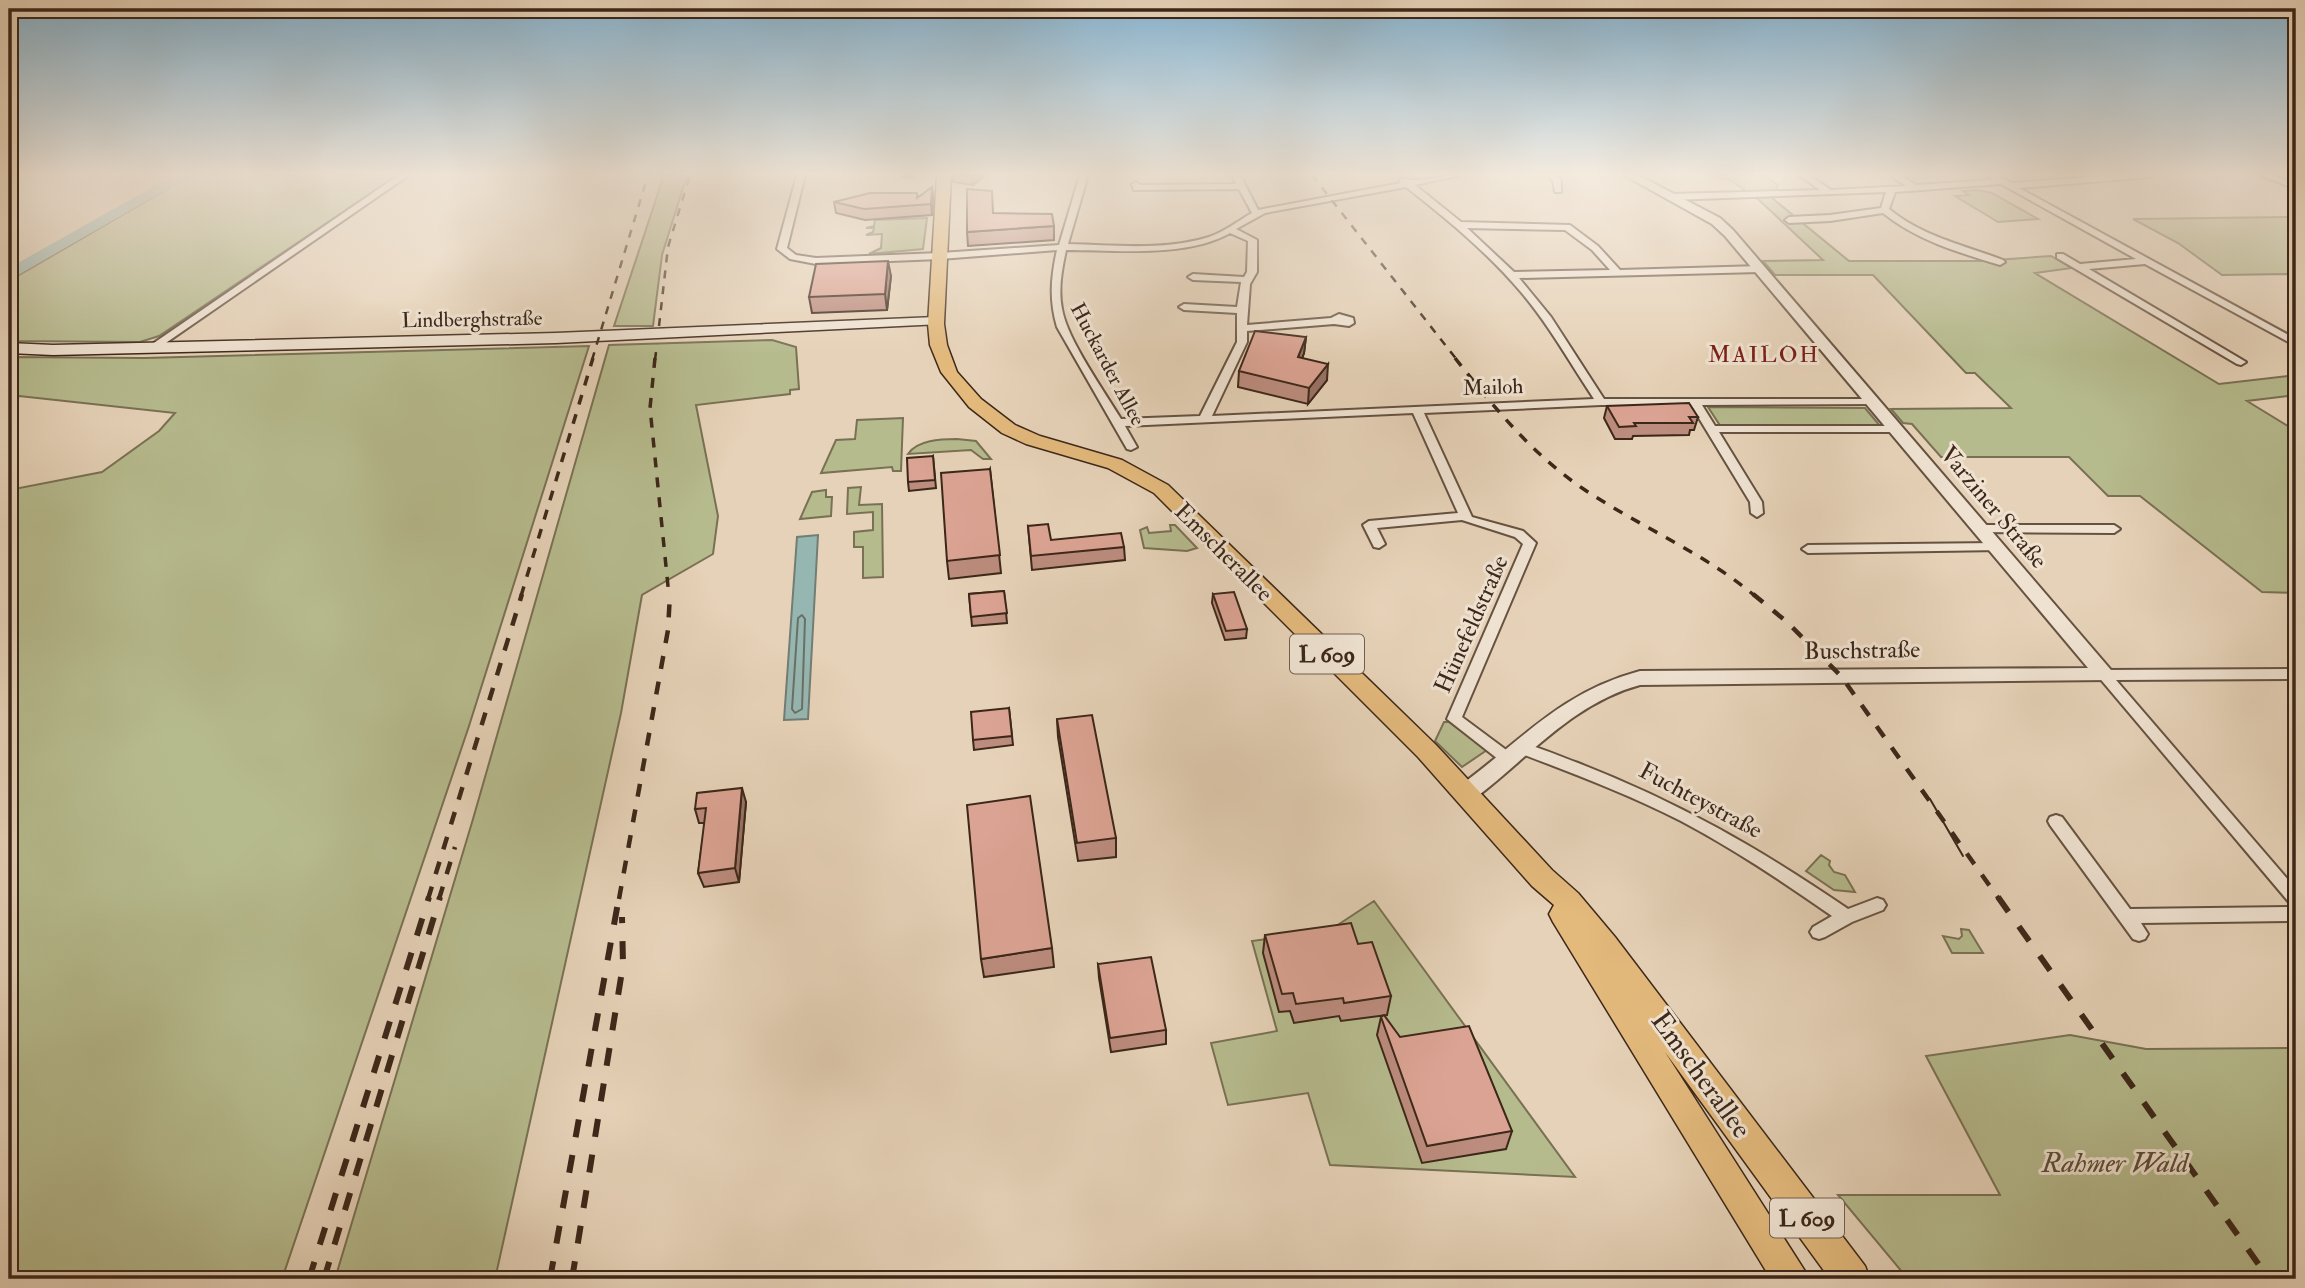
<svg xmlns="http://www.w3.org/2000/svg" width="2305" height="1288" viewBox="0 0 2305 1288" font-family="'IM FELL Double Pica',serif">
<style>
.green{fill:#b6bb8e;stroke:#797154;stroke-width:2}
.water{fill:#96b7b1;stroke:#727d74;stroke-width:2}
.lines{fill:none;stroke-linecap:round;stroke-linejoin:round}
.shore{stroke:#696f65;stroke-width:2}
.river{fill:#96b7b1;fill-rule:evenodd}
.minor-casing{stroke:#665241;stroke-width:4}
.tertiary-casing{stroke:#665241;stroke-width:4}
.secondary-casing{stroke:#3c2719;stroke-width:3}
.primary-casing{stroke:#3c2719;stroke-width:3}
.minor{fill:#efe2d1;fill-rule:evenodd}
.tertiary{fill:#efe2d1;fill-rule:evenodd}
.secondary{fill:#efe2d1;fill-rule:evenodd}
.primary{fill:#e3b97c;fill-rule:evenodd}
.tram{stroke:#3c2719;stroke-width:2}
.rail-far3{stroke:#3c2719;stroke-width:2.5;stroke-dasharray:8 8;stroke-linecap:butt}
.rail-far2{stroke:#3c2719;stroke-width:3.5;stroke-dasharray:10 10;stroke-linecap:butt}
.rail-far1{stroke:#3c2719;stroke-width:4.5;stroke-dasharray:13 13;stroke-linecap:butt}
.rail{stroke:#3c2719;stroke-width:6;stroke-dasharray:18 18;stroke-linecap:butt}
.wall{fill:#bc8c7e;stroke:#3c2719;stroke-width:2}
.shaded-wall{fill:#997267;stroke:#3c2719;stroke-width:2}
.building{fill:#dba393;stroke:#3c2719;stroke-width:2}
.labels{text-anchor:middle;stroke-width:6;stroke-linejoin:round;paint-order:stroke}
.far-street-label{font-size:21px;fill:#3c2719;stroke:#efe2d1}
.far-quarter-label{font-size:23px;letter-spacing:2px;fill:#7a1f14;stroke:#efe2d1}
.shield{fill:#efe2d1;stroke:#725f50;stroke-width:2}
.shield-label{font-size:23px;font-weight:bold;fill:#3c2719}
.street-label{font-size:24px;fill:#3c2719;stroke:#efe2d1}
.near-street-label{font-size:28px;fill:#3c2719;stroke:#efe2d1}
.near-park-label{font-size:28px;font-style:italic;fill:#5a4c36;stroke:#efe2d1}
</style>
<rect width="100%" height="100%" fill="#e6d2b8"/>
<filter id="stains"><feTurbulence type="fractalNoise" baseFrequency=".00286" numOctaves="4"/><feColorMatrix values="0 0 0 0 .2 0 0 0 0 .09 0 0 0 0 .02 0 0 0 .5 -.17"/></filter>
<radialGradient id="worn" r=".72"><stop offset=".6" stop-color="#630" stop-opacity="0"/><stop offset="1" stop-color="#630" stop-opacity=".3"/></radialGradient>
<path class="green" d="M191 175H398L159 336 140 342 9 341V281Z
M664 175H687L662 255 653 326H614Z
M1707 175H1764L1778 185 1772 198 1849 261H1981L2051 256 2072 268 2035 273 2219 384 2296 375V395L2247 401 2296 431V593L2262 592 2140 496H2108L2069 457H1941L1912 424 1903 423 1891 409 2011 408 1975 373H1966L1873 275H1775L1763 261 1823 260 1759 200 1730 180Z
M1978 190 1992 193 2038 219 1998 222 1955 196 1969 195 1963 191Z
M2296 217V279L2288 274 2222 275 2178 243 2133 219Z
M927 218 923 249 869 254 881 248 882 234 866 235 873 232 874 228H866L874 226 875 220Z
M772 340 796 347 799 389 790 390V394L696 405 718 516 713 554 642 595 621 713 495 1279H335L473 819 609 345Z
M589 346 469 726 282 1279H9V490L102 472 159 431 175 413 19 396 9 397V357L144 358Z
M1708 407 1865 408 1881 427H1721Z
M903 418 901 471H893L892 467 821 473 836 440 855 439 857 420Z
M957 439 976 441 991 459H983L971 450 908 454C917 440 941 439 957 439Z
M861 487 859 505 882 504 883 577 863 578V547H854V532L873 530V512L847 514 848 488Z
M826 490V497H832L831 516 800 519 812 492Z
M1170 525H1175L1197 548 1187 551 1144 548 1140 530 1147 527 1149 533 1171 531Z
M1444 722H1449L1487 750 1462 767 1435 741Z
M1821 855 1830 861 1829 865 1834 872 1845 875 1855 892 1834 890 1806 871Z
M1374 901 1575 1177 1330 1165 1308 1093 1228 1105 1211 1043 1277 1031 1252 941 1330 930Z
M1961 929 1969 930 1983 953H1952L1943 936 1959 939 1962 936Z
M2070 1035 2146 1049 2296 1048V1279H1908L1838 1195H2000L1926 1056Z"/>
<path class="water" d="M818 535 808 719 784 720 797 537Z"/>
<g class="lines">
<path class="shore" d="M802 615 805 619 802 709 795 713 792 709 798 618Z"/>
<path class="river" d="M174 175H192L9 280V268Z"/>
<g class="minor-casing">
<path id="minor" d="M399 175H409L157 349 148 347Z
M797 175H805L787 248 796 255 816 258 940 253 1059 245 1080 175H1088L1068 244C1113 245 1165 251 1209 237 1224 232 1238 221 1252 213L1239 189 1137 190H1134L1132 184 1136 182 1140 185 1236 184 1232 175H1240L1258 210 1401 183 1399 180 1403 178C1416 184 1444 175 1460 175L1415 185 1461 222 1570 225 1598 246 1620 270 1760 266 1765 269 1760 272 1519 278 1551 317 1604 399H1872L1876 400V404L1702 405 1715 426H1895L1901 429 1895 432H1719L1762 502 1763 513 1757 517 1751 513 1750 502 1691 405H1601L1424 413 1472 517 1523 531 1536 543 1462 717 1513 755 1516 759 1513 763H1503L1447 719 1523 544 1515 537 1462 520 1377 528 1385 544 1379 548 1374 547 1363 525 1369 521 1458 513 1413 413 1125 426 1137 447 1131 450 1127 449 1057 327C1049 300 1051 277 1057 250L940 259 816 264 790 259 777 249ZM1406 187C1447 219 1488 253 1521 292 1549 325 1570 363 1594 399L1212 416 1247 342V331L1334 324 1349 326 1354 323 1353 318 1339 314 1331 318 1247 325 1250 284 1257 272V240L1236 229 1265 213ZM1467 228 1565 230 1592 250 1610 270 1514 272ZM1230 233 1248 241 1247 272 1244 277 1193 274 1188 277 1193 280 1241 282 1237 307 1184 304 1179 307 1184 310 1237 313V342L1200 416 1121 419C1104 391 1067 339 1062 309 1058 289 1062 269 1066 250 1116 250 1186 258 1230 233Z
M1548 175H1556L1561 181V192H1555L1553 181Z
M1799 175H1809L1831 190 1906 186 1890 175H1900L1916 185 1993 180 1986 175H1996L2012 183 2117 175H2154L2150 177 2019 188 2296 339V346L2145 264 2089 269 2246 362 2241 365 2237 364 2057 258V254H2063L2080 264 2136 259 2001 184 1895 192 1889 209C1923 237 1964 245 2003 260L2005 262 2000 265C1960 253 1916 240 1883 213L1830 221 1789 223 1785 220 1789 217 1830 215 1881 208 1886 192 1671 200 1667 197 1671 194 1820 190Z
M2259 175H2271L2296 184V189Z
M1980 525H2114L2120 529 2114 533 1976 532 1974 529Z
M1996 543 2001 544 2002 547 2001 550 1808 553 1802 549 1808 545Z
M2296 669V679L2116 680 2296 889V921L2141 923 2148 934 2145 939 2139 941 2133 939 2050 825 2048 821 2050 817 2056 815 2062 817 2130 909 2293 907 2097 675 2104 670Z
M1522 743C1541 748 1559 756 1578 763 1678 802 1759 848 1848 909L1877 898 1883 900 1886 905 1883 910 1852 922 1825 937 1819 939 1813 937 1810 932 1813 927 1832 916C1783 882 1734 849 1681 821 1628 794 1572 773 1517 752L1514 748 1517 744Z"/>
</g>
<g class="tertiary-casing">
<path id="tertiary" d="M1624 175H1638L1720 218 1733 230 2111 670 2114 675 2111 680 1640 685C1573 703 1528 758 1474 799H1458L1455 793 1458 787C1523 740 1559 693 1640 671L2088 668 1725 236 1712 224Z"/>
</g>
<g class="secondary-casing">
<path id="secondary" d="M936 317 941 318V324L556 343 53 355 9 353V343L53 345 556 333Z"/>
</g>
<g class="primary-casing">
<path id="primary" d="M937 175H951L944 324 947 345 957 372 981 399 1015 425 1040 436 1122 460 1168 485 1436 745 1552 870 1578 893 1615 937 1865 1266 1870 1279H1830L1665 1052 1810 1279H1771L1553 922 1549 914 1554 905 1532 886 1418 757 1154 493 1108 468 1026 444 1002 433 969 407 941 372 930 345 928 324Z"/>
</g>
<use href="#minor" class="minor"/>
<use href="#tertiary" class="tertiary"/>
<use href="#secondary" class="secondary"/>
<use href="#primary" class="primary"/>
<path class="tram" d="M1930 799 1963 856"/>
<path class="rail-far3" d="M1312 175 1457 360
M659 326 668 247 690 175
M592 360 648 175
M655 360 657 344"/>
<path class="rail-far2" d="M655 358 650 408 669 596
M1455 358C1493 406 1531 453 1582 488 1638 526 1703 552 1755 596
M521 596 593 358"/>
<path class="rail-far1" d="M1753 594 1787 622 1841 676 1999 899
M428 899 522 594
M439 899 455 847
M619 899 668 630 670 594"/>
<path class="rail" d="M1998 897 2269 1279
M309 1279 429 897
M324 1279 440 897
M550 1279 619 897
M572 1279 623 965 622 917"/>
</g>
<path class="wall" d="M903 175H914V177H903Z
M953 175H985L973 185 953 182Z
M932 187 933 197 932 215 865 220 836 213 834 202 917 193 918 198Z
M1054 226V240L968 246 967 232Z
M891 276 887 310 812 313 809 297Z
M1306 337 1304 353 1302 358 1327 380 1308 404 1238 387 1239 371Z
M1607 406 1698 417 1694 430H1690L1689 435 1633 436 1632 439H1615L1604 418Z
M933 456 936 488 909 491 908 482Z
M990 469 1001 573 949 579 947 561Z
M1028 526 1051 540 1124 547 1125 560 1032 570Z
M1004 591 1007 623 972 626 969 594Z
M1213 594 1247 629 1246 638 1225 640 1212 603Z
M1009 708 1013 745 974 750 973 740Z
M1057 719 1116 838V857L1078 861 1058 737Z
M746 802 739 882 704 887 698 873 705 823H699L695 809Z
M1265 935 1358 944 1391 996 1387 1015 1341 1021 1339 1016 1294 1023 1290 1011 1279 1012 1263 953Z
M1052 948 1054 967 984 977 981 959Z
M1098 964 1166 1030V1044L1111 1052 1099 978Z
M1381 1017 1400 1037 1512 1131 1506 1149 1422 1163 1377 1035Z"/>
<path class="shaded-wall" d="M972 175H985L973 185Z
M932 187 933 197 932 215 931 204Z
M888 261 891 276 887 310 885 294Z
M1306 337 1304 353 1297 373 1298 357Z
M1328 364 1327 380 1308 404 1309 388Z
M742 788 746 802 739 882 735 868Z"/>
<path class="building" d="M932 187 931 204 864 209 834 202 870 193H917V198Z
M967 189 992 191 993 213 1052 214 1054 226 967 232Z
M888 261 885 294 809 297 816 264Z
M1255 331 1306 337 1298 357 1328 364 1309 388 1239 371Z
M1689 403 1698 417H1689L1693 423H1634L1636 426 1619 427 1607 406Z
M933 456 935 480 908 482 907 458Z
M990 469 1000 555 947 561 941 473Z
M1048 524 1051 540 1121 533 1124 547 1031 556 1028 526Z
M1004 591 1007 613 971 617 969 594Z
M1234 592 1247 629 1226 631 1213 594Z
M1009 708 1012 736 973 740 971 712Z
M1092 715 1116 838 1077 843 1057 719Z
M742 788 735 868 698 873 706 808 695 809 697 793Z
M1030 796 1052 948 981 959 967 805Z
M1351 923 1358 944 1372 942 1391 996 1344 1003 1343 998 1296 1004 1293 993 1282 994 1265 935Z
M1151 957 1166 1030 1110 1038 1098 964Z
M1384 1015 1400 1037 1469 1026 1512 1131 1427 1146 1381 1017Z"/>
<linearGradient id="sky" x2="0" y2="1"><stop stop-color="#87b5d2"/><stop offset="0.49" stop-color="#f4ebdf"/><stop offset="1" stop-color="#f4ebdf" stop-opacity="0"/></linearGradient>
<rect width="2305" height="355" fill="url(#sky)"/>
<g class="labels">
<g class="far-street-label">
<text transform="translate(472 319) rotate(-1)" y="7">Lindberghstraße</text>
<text transform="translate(1108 364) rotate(62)" y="7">Huckarder Allee</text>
<text transform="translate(1493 387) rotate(-2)" y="7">Mailoh</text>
</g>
<g class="far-quarter-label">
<text x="1764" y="362">MAILOH</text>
</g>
<g class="shield">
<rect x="1290" y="634.5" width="74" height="39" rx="5"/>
<rect x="1770" y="1198.5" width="74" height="39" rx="5"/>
</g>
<g class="shield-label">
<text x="1327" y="662">L 609</text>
<text x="1807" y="1226">L 609</text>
</g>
<g class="street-label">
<text transform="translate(1994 507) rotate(50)" y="8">Varziner Straße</text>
<text transform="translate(1224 552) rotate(45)" y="8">Emscherallee</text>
<text transform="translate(1471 624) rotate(-66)" y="8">Hünefeldstraße</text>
<text transform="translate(1862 650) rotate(-1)" y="8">Buschstraße</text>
<text transform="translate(1701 800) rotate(28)" y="8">Fuchteystraße</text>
</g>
<g class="near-street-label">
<text transform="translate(1702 1074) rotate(54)" y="10">Emscherallee</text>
</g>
<g class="near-park-label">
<text x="2115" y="1172">Rahmer Wald</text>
</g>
</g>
<rect width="2305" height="1288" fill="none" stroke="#e6d2b8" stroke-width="35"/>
<rect x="10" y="10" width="2284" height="1267" fill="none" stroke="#3c2719" stroke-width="3.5"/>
<rect x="18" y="18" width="2270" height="1253" fill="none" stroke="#3c2719" stroke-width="2"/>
<rect width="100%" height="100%" filter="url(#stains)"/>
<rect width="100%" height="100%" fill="url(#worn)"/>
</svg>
